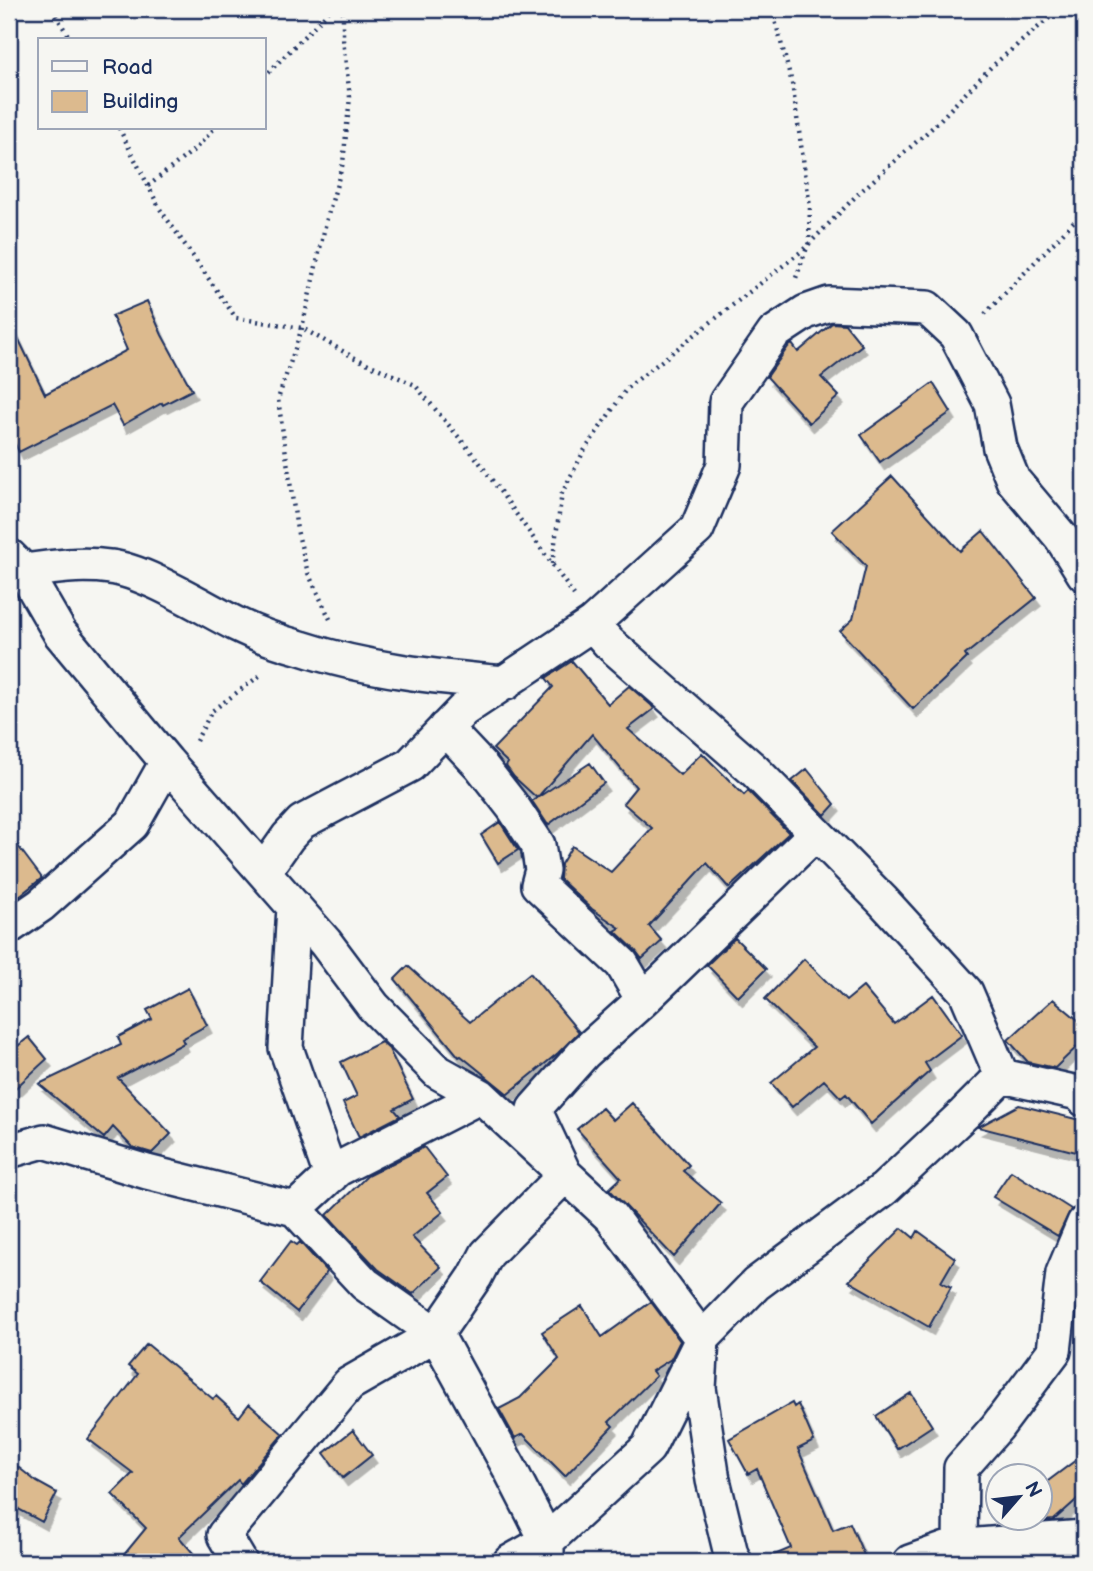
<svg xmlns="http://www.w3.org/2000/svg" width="1093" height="1571" viewBox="0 0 1093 1571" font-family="'Balsamiq Sans',sans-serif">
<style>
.building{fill:#dcba8e;stroke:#1b2f5e;stroke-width:2;filter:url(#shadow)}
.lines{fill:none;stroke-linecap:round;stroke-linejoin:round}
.street-casing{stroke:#1b2f5e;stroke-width:38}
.path{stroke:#1b2f5e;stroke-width:4.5;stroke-dasharray:2 5;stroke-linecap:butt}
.street{stroke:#f6f6f2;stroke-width:33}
</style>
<defs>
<filter id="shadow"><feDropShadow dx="4.5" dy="8" stdDeviation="0" flood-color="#0004"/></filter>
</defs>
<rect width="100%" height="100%" fill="#f6f6f2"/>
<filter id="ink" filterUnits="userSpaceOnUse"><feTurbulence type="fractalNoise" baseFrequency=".0143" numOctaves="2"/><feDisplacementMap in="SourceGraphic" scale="14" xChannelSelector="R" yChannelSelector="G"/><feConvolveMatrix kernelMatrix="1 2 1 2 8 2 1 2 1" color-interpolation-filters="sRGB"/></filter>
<g filter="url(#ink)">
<path class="building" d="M147 301 162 335 192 390 163 405 162 403 123 425 112 405 19 452 9 432V319L45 394 127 350 112 316Z
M832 323 845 324 862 345 821 377 839 396 809 423 767 377 788 347 792 344 798 352Z
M933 383 951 412 880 462 861 435Z
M892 476 960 551 983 531 1036 598 965 655 967 658 913 709 840 631 853 619 866 566 832 531Z
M572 661 608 704 629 686 651 705 654 709 628 729 680 775 702 753 744 795 748 791 789 833 729 888 707 863 649 926 662 941 642 959 635 950 615 931 620 928 592 909 560 879 561 864 572 846 611 872 652 828 623 803 636 787 592 734 537 798 590 763 604 783 548 825 532 801 537 798 514 777 506 766 508 763 493 749 553 687 546 678Z
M807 769 835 804 825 815 792 781Z
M500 822 518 850 498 863 481 835Z
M9 834 42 878 9 904Z
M735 938 766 969 738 997 707 965Z
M804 959 846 1001 863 987 894 1024 933 995 962 1035 925 1063 930 1071 871 1124 846 1094 841 1098 824 1080 792 1107 771 1083 814 1047 765 999Z
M408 966 470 1022 530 973 579 1032 558 1053 508 1094 461 1056 459 1057 395 979Z
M188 988 207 1025 182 1039 184 1043 118 1078 171 1134 152 1153 132 1147 113 1127 104 1138 39 1084 121 1045 118 1037 152 1019 147 1010Z
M1053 999 1084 1025V1040L1055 1068 1028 1062 1008 1040Z
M29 1037 47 1059 9 1094V1053Z
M381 1042 389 1049 413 1099 394 1109 400 1116 359 1137 343 1103 357 1096 341 1062Z
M632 1103 689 1165 683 1171 721 1203 674 1257 609 1189 621 1178 577 1129 602 1108 613 1120Z
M1019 1105 1084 1121V1154L978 1127Z
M424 1147 447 1177 427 1193 443 1212 412 1237 441 1267 413 1294 378 1269 327 1215 367 1176Z
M1011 1171 1071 1209 1058 1236 993 1197Z
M902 1228 914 1238 918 1231 955 1258 941 1282 951 1287 929 1327 849 1281Z
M291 1241 297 1245 300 1242 327 1272 297 1312 260 1282Z
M651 1302 680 1341 671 1359 652 1371 656 1376 609 1422 613 1426 565 1476 523 1434 515 1438 499 1409 520 1398 559 1359 542 1332 582 1306 602 1337Z
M147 1344 213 1399 216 1396 239 1417 249 1404 283 1434 241 1484 238 1480 179 1537 201 1562H118L146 1528 112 1494 133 1473 88 1439 138 1374 128 1366Z
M911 1393 932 1426 897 1449 876 1416Z
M792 1403 794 1407 798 1404 814 1441 798 1449 833 1530 850 1523 867 1562H758L791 1548 757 1469 748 1474 729 1439Z
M353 1430 372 1455 343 1478 324 1453Z
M1084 1454V1493L1054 1520 1042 1521 1040 1518V1487Z
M9 1460 37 1482 57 1493 42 1522 9 1504Z"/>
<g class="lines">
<g class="street-casing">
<path id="street" d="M9 556 24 571 60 633 167 762 325 942 373 1006 438 1072 481 1096 611 1217 702 1339 699 1388 713 1480 731 1554 735 1562
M24 571C53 567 81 563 110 567 145 571 202 607 236 624 256 634 279 642 301 648 367 670 437 677 506 683
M592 624 609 643 755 771 883 901 966 992 1002 1076
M264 871 288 837 302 822 410 765 463 710 592 624 697 529 724 465 726 402 774 333 806 312 829 304 927 308 956 335 992 404 1000 448 1013 480 1061 537 1084 574
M294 906 286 1048 331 1176
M9 927 41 905 132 824 167 762
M643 1000 815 834
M9 1151 44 1141 147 1172 295 1209 365 1284 436 1334 510 1469 547 1541V1560
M295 1209 338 1169 481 1096
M960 1547 961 1468 997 1427 1054 1351 1063 1273 1084 1223
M240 1562 224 1535 349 1384 436 1334 475 1277 487 1254 565 1175 534 1109 584 1053 643 1000 622 964 538 885 542 870 538 845 513 807 481 766 445 728
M510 1562 547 1541 648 1448 702 1339 756 1284 884 1189 964 1114 1002 1076 1078 1093 1084 1099
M910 1562 952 1547 1084 1537"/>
</g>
<path class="path" d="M52 9 71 40
M772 9 792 83 810 207 809 242 796 278
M264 77 331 9
M119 128 160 209 236 318 302 328 353 357 415 385 477 459 574 595
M148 186 195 149 215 128
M985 314 1082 213 1084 204
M552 564 562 493 584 451 627 388 803 250 858 194 933 127 991 67 1060 9
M330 619 308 573 297 530 278 399 302 328 326 222 343 163 350 97 343 40V9
M196 741 212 711 262 674"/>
<use href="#street" class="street"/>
</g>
</g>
<rect width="1093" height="1571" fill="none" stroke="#f6f6f2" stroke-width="35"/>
<rect x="18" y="18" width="1058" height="1536" fill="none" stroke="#1b2f5e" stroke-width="2.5" filter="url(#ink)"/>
<rect x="38" y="38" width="228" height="91" fill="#f6f6f2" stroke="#9ea6b7" stroke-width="2"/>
<rect x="52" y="61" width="35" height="10" fill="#f6f6f2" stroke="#9ea6b7" stroke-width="2"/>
<text x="102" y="74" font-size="21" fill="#1b2f5e">Road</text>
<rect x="52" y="91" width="35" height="21" fill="#dcba8e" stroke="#9ea6b7" stroke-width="2"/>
<text x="102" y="108" font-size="21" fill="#1b2f5e">Building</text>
<g transform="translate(1019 1497) rotate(62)"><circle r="33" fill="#f6f6f2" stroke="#9ea6b7" stroke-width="2"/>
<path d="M0-5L12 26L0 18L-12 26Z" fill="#1b2f5e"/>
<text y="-10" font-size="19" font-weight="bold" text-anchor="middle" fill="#1b2f5e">N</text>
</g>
</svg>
